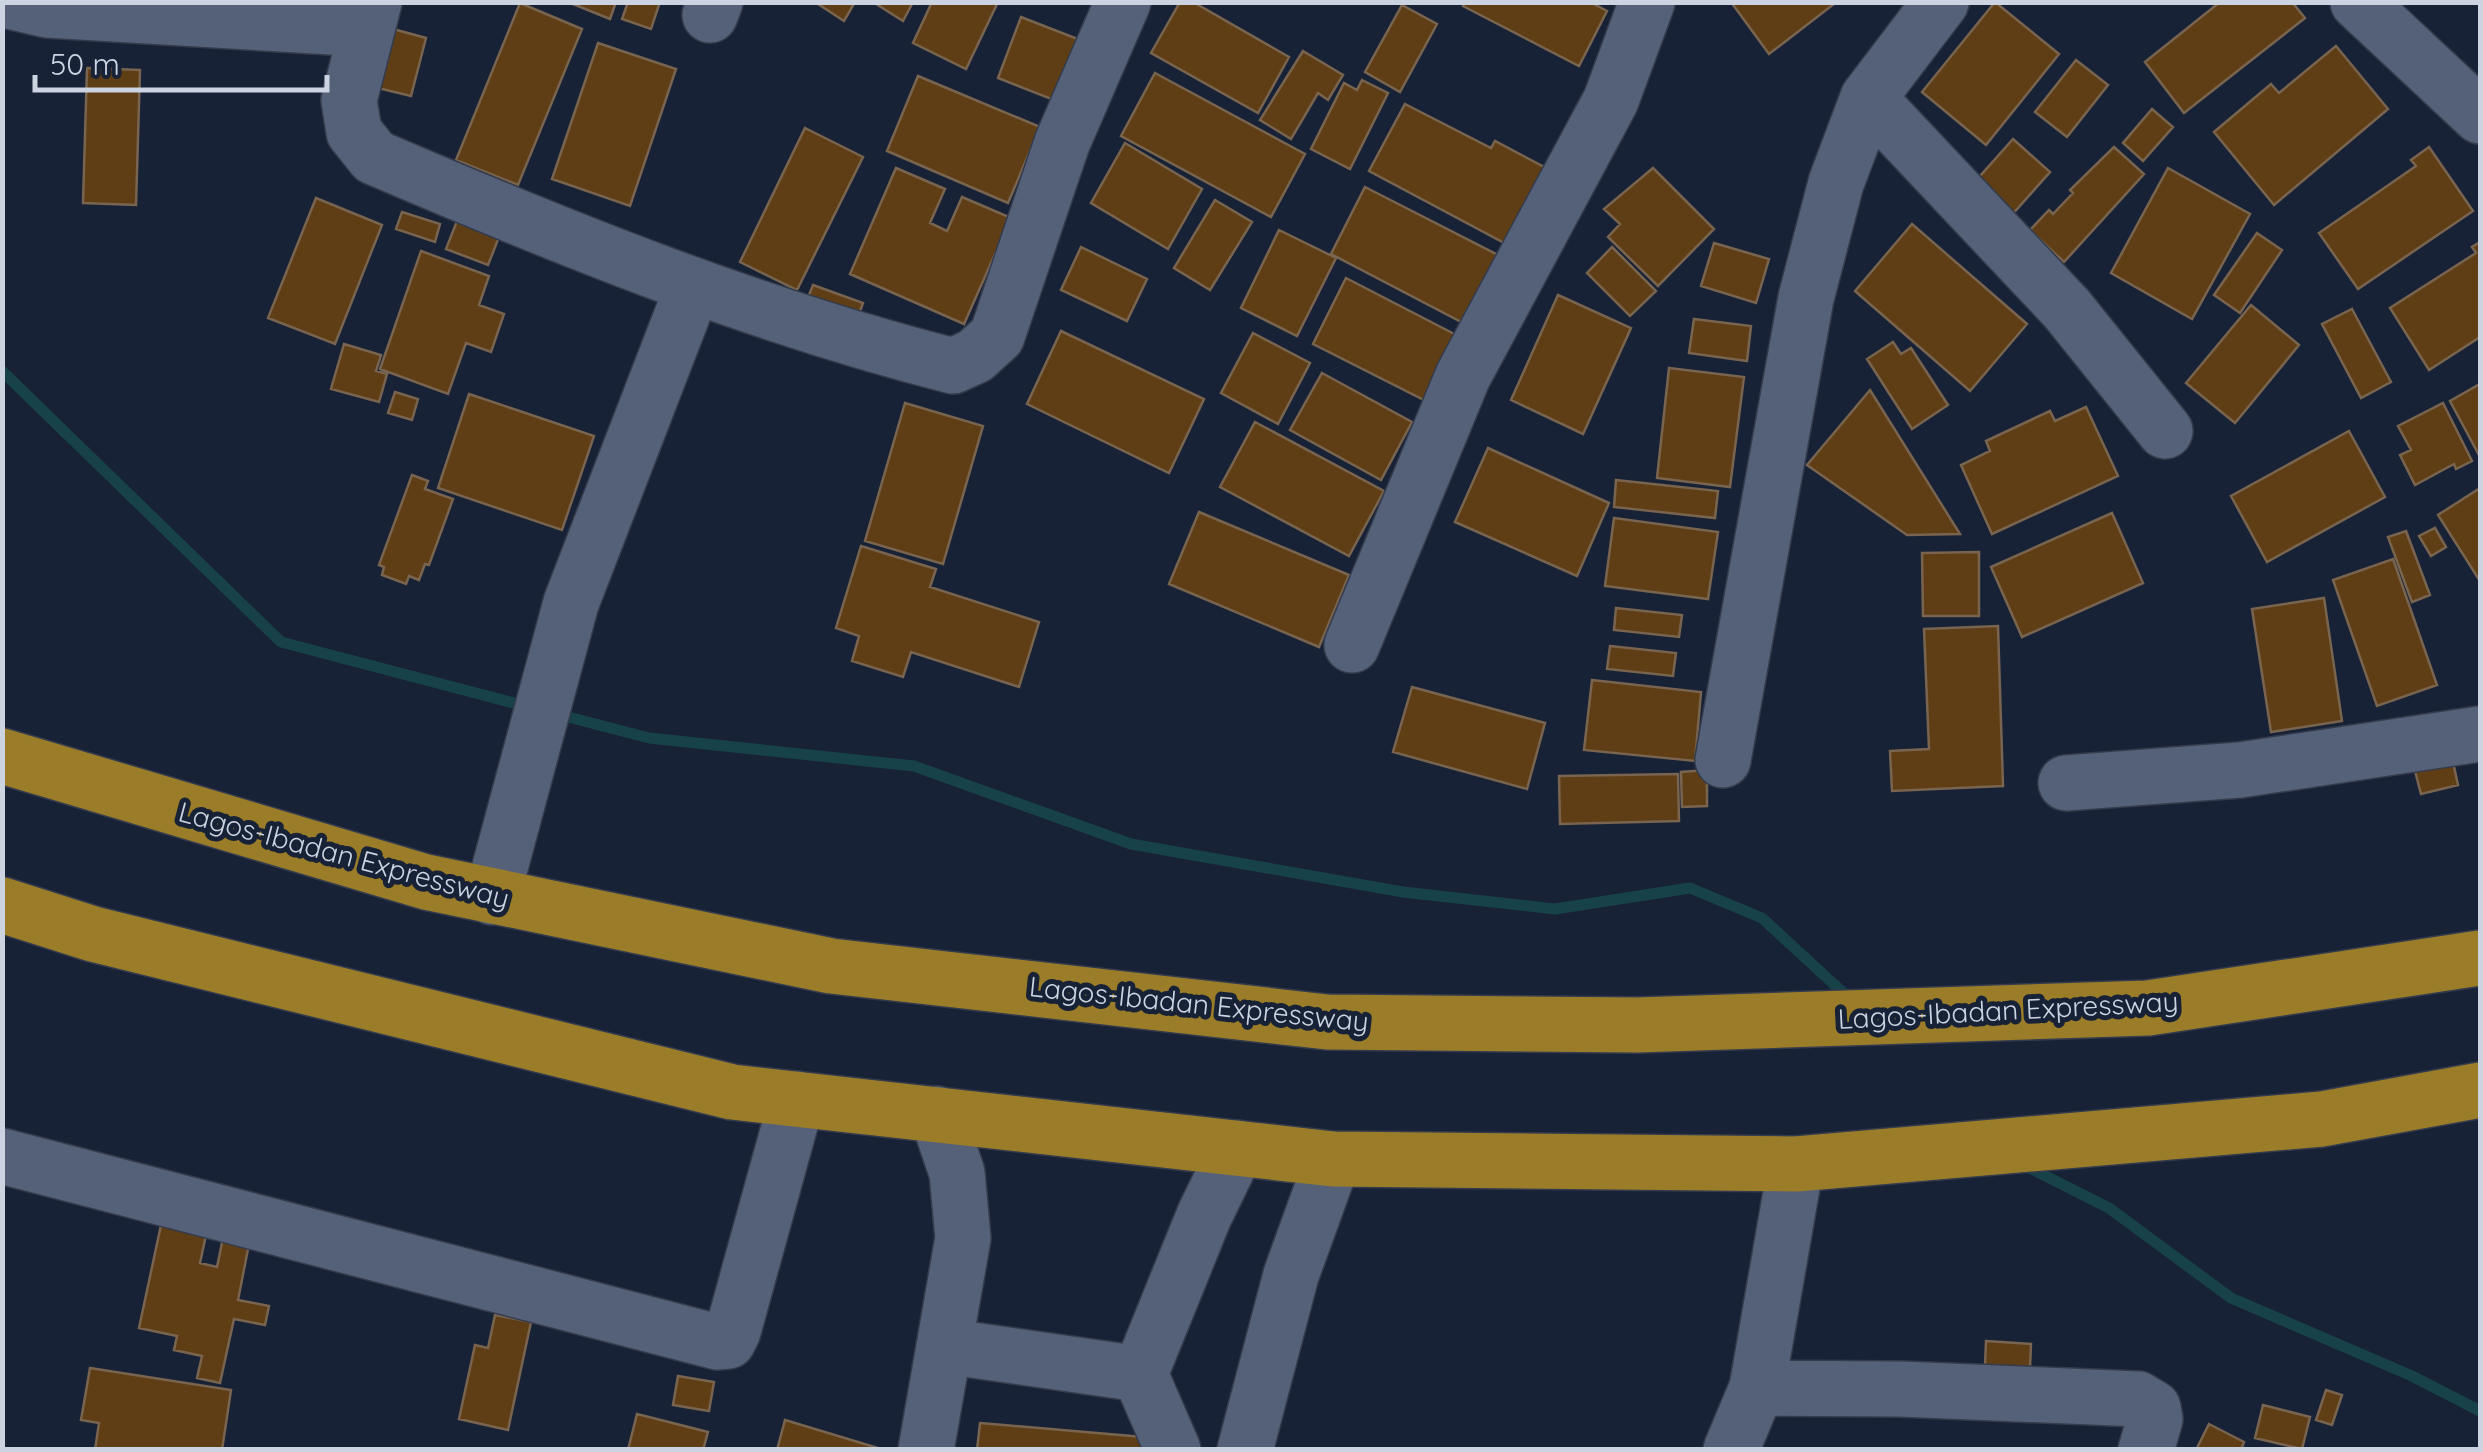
<svg xmlns="http://www.w3.org/2000/svg" width="2483" height="1452" viewBox="0 0 2483 1452" font-family="Quicksand,sans-serif">
<style>
.lines{fill:none;stroke-linecap:round;stroke-linejoin:round}
.stream{stroke:#18424a;stroke-width:11}
.building{fill:#5f3e15;stroke:#78644f;stroke-width:2.5}
.minor-casing{stroke:#343b4c;stroke-width:58}
.highway-casing{stroke:#343b4c;stroke-width:58}
.minor{stroke:#546178;stroke-width:55}
.highway{stroke:#9b7d29;stroke-width:55}
.labels{text-anchor:middle;stroke-width:10;stroke-linejoin:round;paint-order:stroke}
.street-label{font-size:28px;fill:#ccd4e2;stroke:#172236}
</style>
<rect width="100%" height="100%" fill="#172236"/>
<g class="lines">
<path class="stream" d="M2 371 281 642 529 707
M557 714 649 738 914 766 1131 844 1403 892 1555 909 1690 888 1762 918 1851 1000
M2024 1165 2109 1208 2231 1298 2412 1376 2480 1411"/>
</g>
<path class="building" d="M568 2H616L610 19Z
M628 2H660L651 29 622 19Z
M815 2H855L844 21Z
M873 2H913L903 21Z
M932 2H998L966 69 913 43Z
M1180 2H1193L1289 57 1258 113 1151 53Z
M1465 2H1590L1607 11 1579 66 1463 6Z
M1731 2H1833L1834 4 1769 54Z
M1995 2 2059 54 1986 145 1922 92Z
M2220 2H2292L2305 18 2184 113 2145 62Z
M520 3 582 29 518 185 456 160Z
M1402 5 1437 24 1400 92 1365 72Z
M1021 17 1093 45 1069 106 998 78Z
M393 29 426 38 411 96 378 88Z
M598 43 676 69 630 206 552 179Z
M2336 46 2388 109 2274 205 2214 132 2271 84 2279 93Z
M1303 51 1343 75 1328 100 1318 93 1291 139 1260 120Z
M2076 60 2108 85 2067 137 2035 112Z
M87 68 140 70 136 205 83 203Z
M1155 73 1305 154 1271 217 1121 136Z
M918 76 1040 127 1008 203 887 151Z
M1362 80 1388 93 1350 169 1311 149 1344 83 1357 90Z
M1405 104 1491 148 1495 141 1550 170 1510 246 1369 171Z
M2152 109 2173 127 2143 161 2123 143Z
M805 128 863 157 797 290 740 262Z
M2013 139 2050 172 2010 217 1973 184Z
M1125 143 1202 189 1168 249 1091 203Z
M2114 147 2144 174 2064 262 2030 230 2049 210 2053 214 2073 193 2070 190Z
M2429 147 2473 211 2358 289 2319 233 2416 166 2411 160Z
M896 168 945 189 930 223 947 231 962 197 1011 218 964 324 850 274Z
M1653 168 1714 229 1658 286 1608 237 1620 224 1604 209Z
M2168 168 2250 214 2192 319 2111 273Z
M1365 187 1504 258 1469 326 1331 254Z
M316 198 382 225 335 344 268 318Z
M1215 200 1252 222 1210 290 1174 268Z
M402 212 440 224 435 242 396 229Z
M457 221 499 237 488 265 446 249Z
M1912 224 2027 324 1970 391 1855 291Z
M1279 230 1336 258 1297 336 1241 308Z
M2257 233 2282 250 2240 313 2214 295Z
M2480 242V337L2429 370 2390 308 2476 253 2472 247Z
M1714 243 1769 259 1756 303 1701 286Z
M1081 247 1147 279 1127 321 1061 290Z
M1612 247 1656 291 1630 316 1587 273Z
M421 251 489 276 479 305 504 314 491 352 466 343 448 394 380 369Z
M1346 278 1462 338 1430 403 1313 344Z
M813 285 863 303 856 323 805 305Z
M1558 295 1631 328 1583 434 1511 400Z
M2251 305 2299 345 2235 423 2186 383Z
M2352 309 2391 382 2361 398 2322 324Z
M1694 319 1751 326 1747 361 1689 353Z
M1061 331 1204 399 1169 473 1027 404Z
M1253 333 1310 363 1278 424 1221 393Z
M1893 342 1901 354 1911 348 1948 405 1912 429 1867 359Z
M344 344 381 355 376 371 387 374 379 402 331 389Z
M1669 368 1744 377 1730 487 1657 478Z
M1322 373 1412 422 1381 480 1290 430Z
M2480 384V457L2450 401Z
M1870 390 1960 534 1907 535 1807 465Z
M395 392 418 399 412 420 388 413Z
M469 394 594 436 562 530 438 488Z
M905 403 983 426 943 564 865 541Z
M2443 403 2472 461 2456 469 2454 464 2415 485 2400 455 2411 450 2398 426Z
M2086 407 2118 476 1992 534 1961 465 1990 451 1986 441 2050 411 2055 421Z
M1255 422 1384 491 1349 556 1220 487Z
M2349 431 2385 497 2267 562 2231 496Z
M1488 448 1609 503 1577 576 1455 522Z
M412 475 428 481 425 489 453 499 429 565 425 564 419 580 409 576 406 584 382 575 384 567 379 565Z
M1616 480 1718 491 1715 518 1614 507Z
M2480 488V576L2478 578 2438 515Z
M1199 512 1349 575 1319 647 1169 584Z
M2112 513 2143 583 2022 637 1991 567Z
M1614 518 1718 532 1708 599 1605 586Z
M2435 528 2446 547 2431 556 2419 536Z
M2406 531 2430 595 2412 602 2388 537Z
M861 546 936 569 930 587 1039 622 1019 687 911 652 903 677 852 661 859 636 836 628Z
M1979 552V616H1923L1922 553Z
M2393 559 2437 685 2377 706 2333 580Z
M2324 598 2342 721 2271 732 2252 609Z
M1616 608 1682 615 1679 637 1614 630Z
M1998 626 2003 786 1892 791 1890 751 1929 749 1924 629Z
M1610 646 1676 653 1673 676 1607 669Z
M1592 680 1701 692 1695 761 1584 750Z
M1412 687 1545 723 1527 789 1393 752Z
M2453 762 2458 785 2421 794 2415 771Z
M1707 770V806L1682 807 1681 772Z
M1678 774 1679 821 1560 824 1559 776Z
M161 1225 206 1235 200 1263 217 1267 223 1238 249 1244 238 1300 269 1306 265 1325 234 1319 220 1383 197 1378 202 1356 174 1350 177 1336 139 1328Z
M495 1315 531 1322 508 1430 459 1419 475 1345 488 1348Z
M1986 1341 2031 1344 2030 1368 1985 1366Z
M90 1368 231 1390 222 1450H95L99 1423 81 1420Z
M678 1376 714 1382 709 1411 673 1405Z
M2326 1390 2342 1395 2332 1425 2316 1420Z
M2263 1405 2310 1417 2302 1449 2255 1438Z
M637 1414 708 1432 703 1450H628Z
M785 1420 878 1448 877 1450H777Z
M980 1423 1154 1438 1153 1450H977Z
M2209 1424 2244 1442 2241 1450H2196Z"/>
<g class="lines">
<g class="minor-casing">
<path id="minor" d="M13 2 47 10 365 29
M374 2 349 100 354 132 374 157C563 238 753 315 953 366L975 356 997 336 1062 143 1123 2
M2358 2 2480 116
M710 15 715 2
M1868 98 2067 309 2165 431
M1352 645 1463 376 1611 100 1647 2
M1723 760 1806 298 1836 183 1868 98 1941 2
M2066 783 2240 770 2480 734
M492 897 571 603 693 287
M2 1156 717 1342 728 1341 733 1331 797 1099
M1796 1164 1757 1388 1900 1389 2138 1399 2153 1408 2155 1419 2146 1450
M944 1346 1140 1374
M926 1450 963 1238 957 1173 937 1114
M1173 1450 1140 1374 1204 1216 1237 1148
M1245 1450 1291 1275 1333 1159
M1731 1450 1757 1388"/>
</g>
<g class="highway-casing">
<path id="highway" d="M2 756 426 882 831 966 1327 1022 1637 1025 2148 1008 2480 958
M2 905 93 934 732 1092 1333 1159 1796 1164 2322 1119 2480 1090"/>
</g>
<use href="#minor" class="minor"/>
<use href="#highway" class="highway"/>
</g>
<g class="labels">
<g class="street-label">
<text transform="translate(344 855) rotate(15)" y="10">Lagos-Ibadan Expressway</text>
<text transform="translate(1199 1004) rotate(6)" y="10">Lagos-Ibadan Expressway</text>
<text transform="translate(2008 1010) rotate(-3)" y="10">Lagos-Ibadan Expressway</text>
</g>
</g>
<rect width="2483" height="1452" fill="none" stroke="#ccd4e2" stroke-width="10"/>
<path d="M35 75v15h292v-15" fill="none" stroke="#ccd4e2" stroke-width="5"/>
<text x="50" y="75" font-size="30" fill="#ccd4e2" stroke="#172236" stroke-width="8" paint-order="stroke">50 m</text>
</svg>
